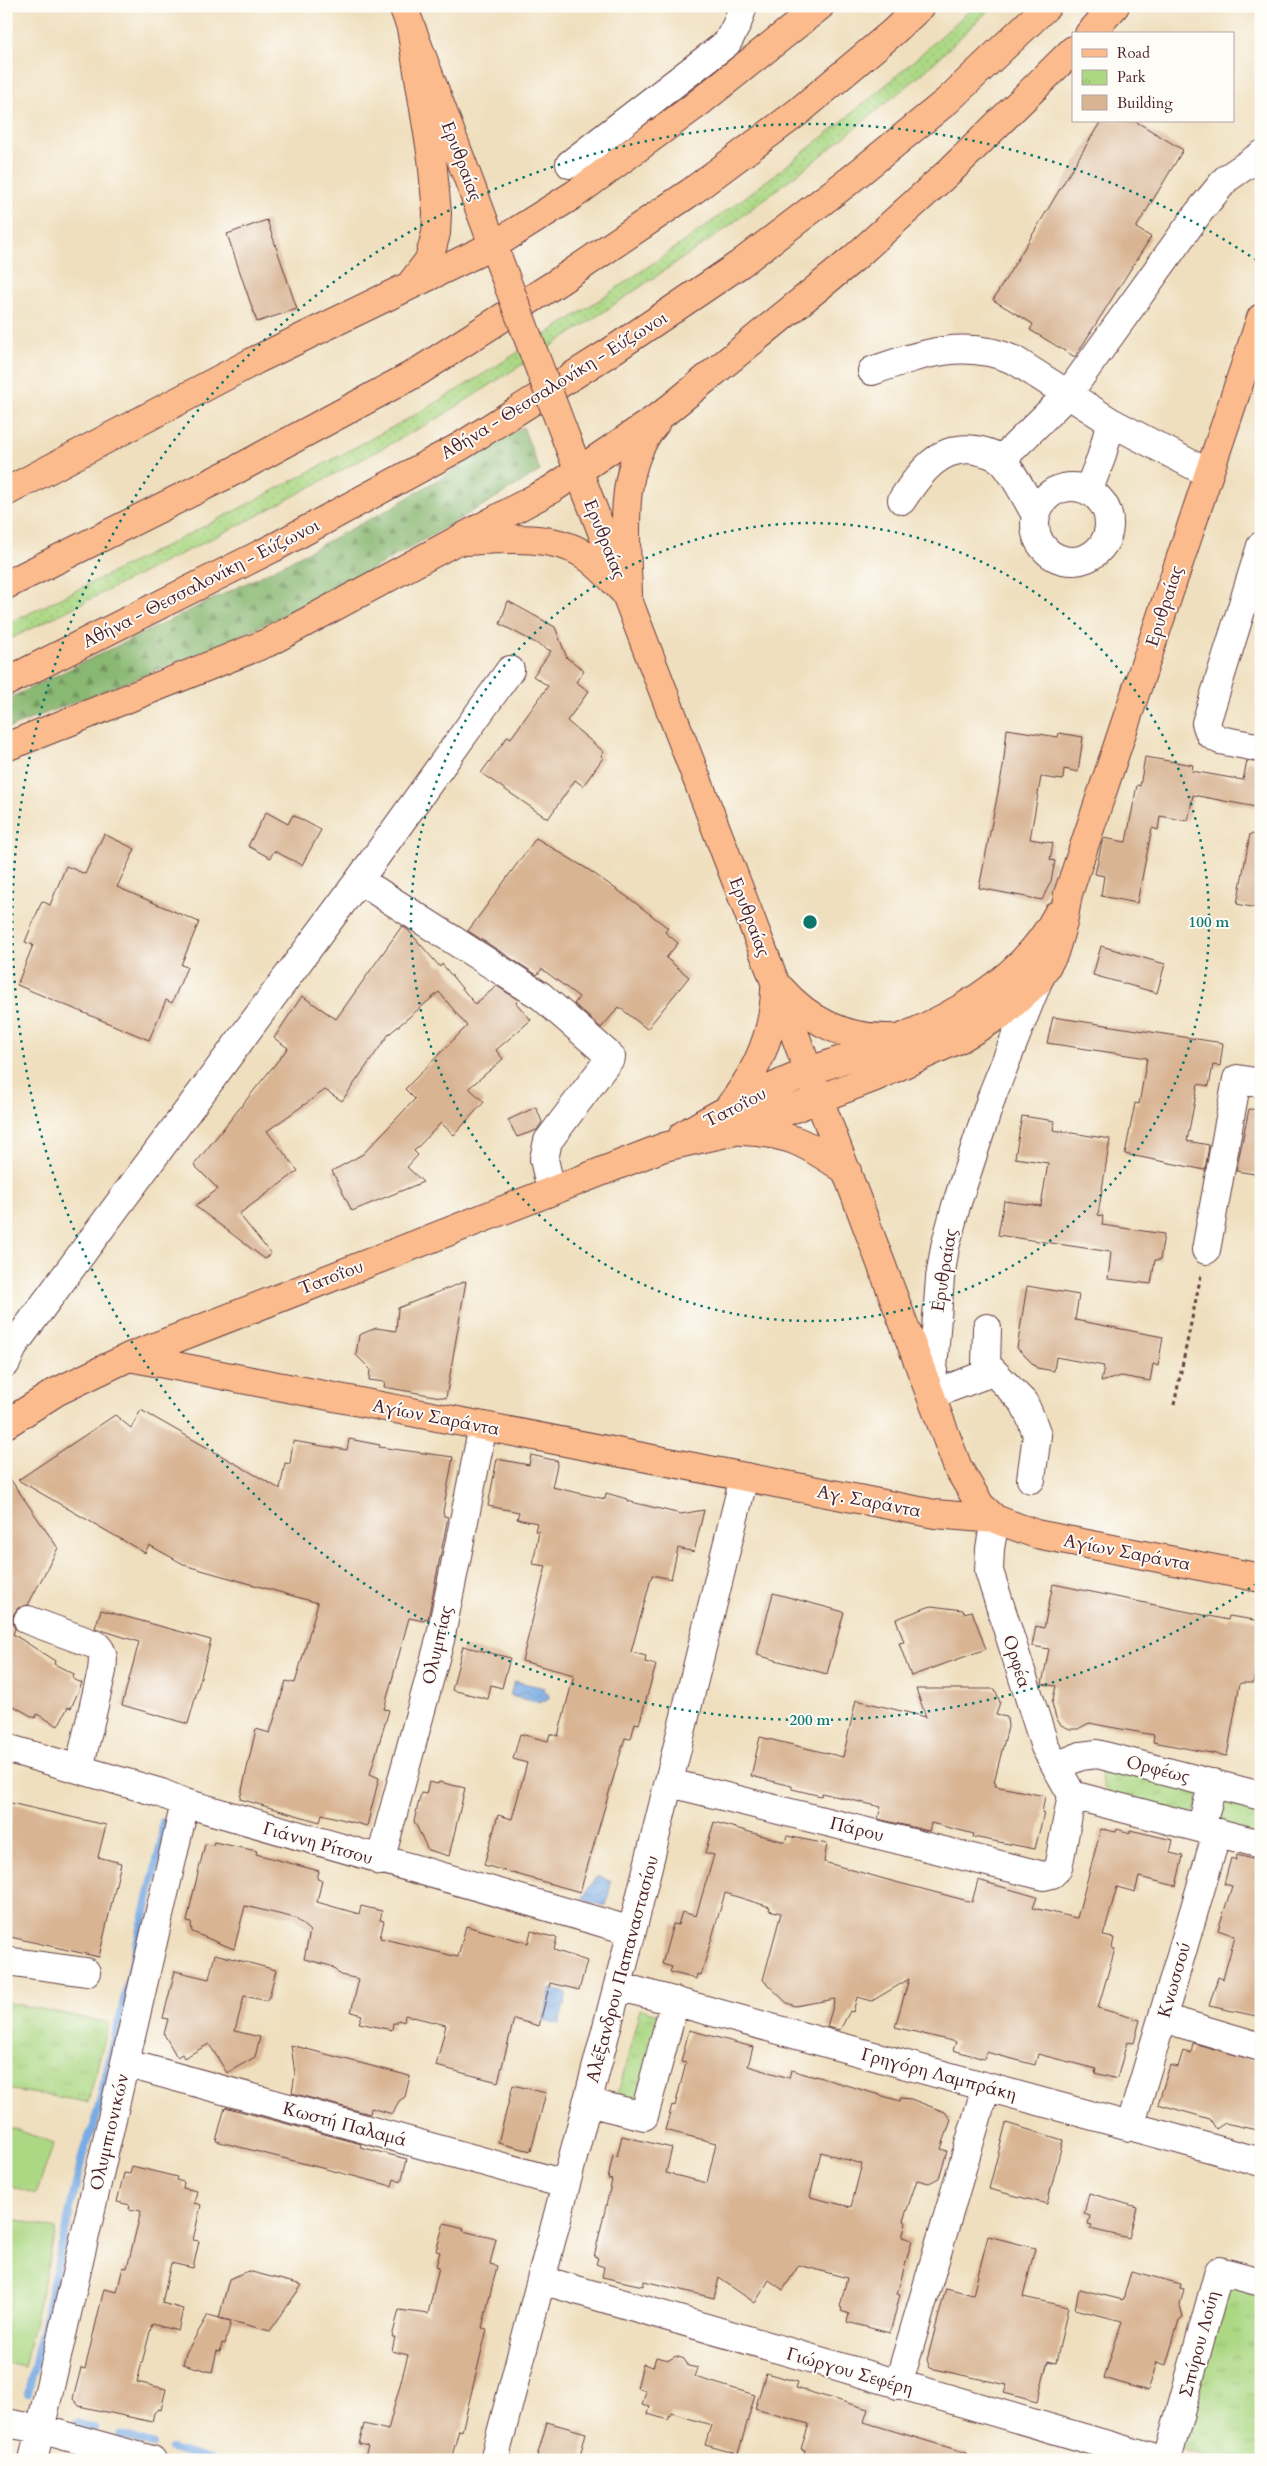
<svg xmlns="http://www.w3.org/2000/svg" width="1267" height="2466" viewBox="0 0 1267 2466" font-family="Cardo,serif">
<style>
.grass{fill:url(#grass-dots);stroke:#7b7c58}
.forest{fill:url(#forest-firs);stroke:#6a6c4e}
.park{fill:url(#park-tufts);stroke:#7b7c58}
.garden{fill:#acd884;stroke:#7b7c58}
.water{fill:url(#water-waves);stroke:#626588}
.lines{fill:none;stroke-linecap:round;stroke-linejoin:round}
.stream{stroke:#79abe4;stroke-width:8}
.building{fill:#d8b493;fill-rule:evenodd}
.minor-casing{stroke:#633c41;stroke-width:30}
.major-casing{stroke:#633c41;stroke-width:30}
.highway-casing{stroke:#633c41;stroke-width:30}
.path{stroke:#633c41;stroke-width:3;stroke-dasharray:4 4;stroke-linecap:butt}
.minor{stroke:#fff;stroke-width:28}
.major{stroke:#fbbb8c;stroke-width:28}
.highway{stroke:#fbbb8c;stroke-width:28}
.major-bridge-casing{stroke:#633c41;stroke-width:30;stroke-linecap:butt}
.major-bridge{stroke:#fbbb8c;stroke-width:28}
.ring{fill:none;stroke:#0f766e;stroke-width:2.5;stroke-dasharray:2.5 5}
.labels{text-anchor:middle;stroke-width:4;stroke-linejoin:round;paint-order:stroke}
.street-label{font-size:18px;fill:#4a1f2b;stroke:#fdfcf7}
.centre{fill:#0f766e;stroke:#fdfcf7;stroke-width:2.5}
.ring-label{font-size:15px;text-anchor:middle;font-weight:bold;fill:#0f766e;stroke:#fdfcf7;stroke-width:4;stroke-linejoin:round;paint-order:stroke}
</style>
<defs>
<pattern id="grass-dots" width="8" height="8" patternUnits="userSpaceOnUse" patternTransform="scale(1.25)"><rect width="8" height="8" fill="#acd884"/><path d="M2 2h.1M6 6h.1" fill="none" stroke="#96b972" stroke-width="1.8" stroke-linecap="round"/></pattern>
<pattern id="forest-firs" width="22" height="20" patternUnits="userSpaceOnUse" patternTransform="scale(1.25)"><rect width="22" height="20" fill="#89b872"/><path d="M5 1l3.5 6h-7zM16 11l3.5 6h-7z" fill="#72955e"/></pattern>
<pattern id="park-tufts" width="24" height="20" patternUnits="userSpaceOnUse" patternTransform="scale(1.25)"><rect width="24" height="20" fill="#acd884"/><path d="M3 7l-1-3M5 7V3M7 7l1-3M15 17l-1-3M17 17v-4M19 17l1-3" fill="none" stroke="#96b972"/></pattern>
<pattern id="water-waves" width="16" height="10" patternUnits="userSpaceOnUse" patternTransform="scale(1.25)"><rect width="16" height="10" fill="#79abe4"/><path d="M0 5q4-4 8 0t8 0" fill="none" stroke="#658bb9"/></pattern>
</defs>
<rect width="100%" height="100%" fill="#fdfcf7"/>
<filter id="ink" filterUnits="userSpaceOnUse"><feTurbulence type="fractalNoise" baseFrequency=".02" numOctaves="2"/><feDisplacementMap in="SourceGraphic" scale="10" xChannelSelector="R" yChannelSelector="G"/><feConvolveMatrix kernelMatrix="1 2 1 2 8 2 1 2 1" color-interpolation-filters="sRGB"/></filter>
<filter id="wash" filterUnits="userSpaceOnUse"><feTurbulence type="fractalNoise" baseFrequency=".0096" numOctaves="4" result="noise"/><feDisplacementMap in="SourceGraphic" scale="20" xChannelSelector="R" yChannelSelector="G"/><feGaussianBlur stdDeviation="1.12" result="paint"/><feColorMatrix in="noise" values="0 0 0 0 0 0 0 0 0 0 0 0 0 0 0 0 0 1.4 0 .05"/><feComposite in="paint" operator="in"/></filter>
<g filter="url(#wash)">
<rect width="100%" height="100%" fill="#efdfbe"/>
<path class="grass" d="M974 6H993L923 73 822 155 717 235 587 323 440 417 255 517 6 641V625C117 570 228 516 337 457 369 439 402 423 434 404 626 289 810 160 974 6Z"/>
<path class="forest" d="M523 427 540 471C454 523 369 573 279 617 191 660 97 692 6 729V700L273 570 391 508Z"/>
<path class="park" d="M1099 1764 1200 1789 1194 1812 1189 1815 1110 1794 1104 1788Z
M1220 1795 1261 1803V1836L1216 1823Z
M6 2002 109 2023 88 2102 6 2089Z
M640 2009 662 2015 638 2108 616 2102Z
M1230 2283 1261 2291V2460H1222L1181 2449Z"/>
<path class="garden" d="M6 2126 54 2143 36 2194 6 2184Z
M6 2217 56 2229 24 2367 6 2363Z"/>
<path class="water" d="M514 1681 545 1688 544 1691 548 1694 549 1698 546 1701H541V1703L510 1696Z
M596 1877H601L611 1882 606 1906 589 1902 583 1898Z
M550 1989 567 1993 559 2024 543 2020Z"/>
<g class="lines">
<path class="stream" d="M28 2393 85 2145 94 2126 161 1844 163 1822
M77 2423 95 2429
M120 2435 153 2444
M171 2449 211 2460"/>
</g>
<g id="blocks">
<path class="building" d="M1101 121H1135L1183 150 1136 228 1151 237 1075 357 1030 330 1033 324 993 300Z
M267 220 297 309 257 322 227 234Z
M508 601 555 627 567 658 584 670 576 682 589 691 567 721 604 752 601 756 603 758 583 786 575 780 548 819 481 773 508 736 511 738 548 686 533 676 551 651 500 624Z
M1007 729 1058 737 1059 733 1083 737 1078 772 1064 769 1063 780 1041 777 1030 839 1053 843 1050 860 1055 861 1051 881 1042 900 979 888 1003 767Z
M1145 757 1193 765 1192 771 1243 780 1247 761 1261 763V808L1193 795 1188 821 1160 816 1158 830 1152 828 1137 903 1101 896 1104 876 1095 874 1103 838 1126 842 1137 785 1140 786Z
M266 812 288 824 293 815 321 830 302 865 274 851 270 858 248 846Z
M104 834 135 849 117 887 199 922 181 965 187 967 172 1003 166 1000 149 1040 17 985 33 945 25 942 42 901 50 905 66 866 85 874Z
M1250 834 1261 835V909L1237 904Z
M536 838 589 870 633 901 668 928 665 932 678 943 666 958 689 977 647 1029 619 1007 601 1028 574 1004 579 997 542 969 537 975 468 931Z
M402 926 408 930 440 967 442 964 475 1004 497 986 518 1000 516 1003 531 1020 496 1050 503 1059 469 1088 484 1102 454 1135 441 1123 414 1151 418 1155 407 1167 423 1182 352 1211 332 1171 363 1154 415 1099 405 1089 467 1026 439 992 389 1034 342 1101 325 1090 267 1131 298 1171 239 1214 271 1254 265 1259 195 1206 218 1189 194 1165 288 1048 274 1038 302 996 336 1019Z
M1101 946 1165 964 1157 993 1093 975Z
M1053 1017 1223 1043 1220 1066 1213 1065 1209 1086 1198 1084 1187 1141 1209 1145 1205 1170 1125 1154 1135 1103 1139 1104 1147 1058 1047 1043Z
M536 1107 542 1122 537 1130 517 1137 508 1120Z
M1249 1109 1261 1110V1175L1236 1171Z
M1022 1116 1055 1121 1053 1130 1110 1139 1098 1215 1103 1216 1102 1225 1164 1234 1160 1260H1155L1151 1284 1108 1279 1111 1252 998 1235 1004 1201 1041 1206 1048 1163 1015 1158Z
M466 1281 446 1398 384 1387 385 1382 369 1380 370 1369 356 1355 359 1335 376 1328 396 1331 398 1308Z
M1027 1286 1079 1295 1075 1320 1163 1337 1158 1366 1153 1364 1150 1381 1121 1376 1101 1382 1104 1366 1056 1357 1054 1371 1037 1368 1017 1348Z
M141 1410 280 1489 285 1463 290 1464 293 1441 347 1450 349 1439 380 1445 379 1447 453 1457 443 1512 444 1516 448 1517 428 1619 425 1618 424 1621 409 1618 384 1709 389 1710 370 1774 379 1778 367 1826 322 1814 320 1822 240 1799 256 1729 270 1733 286 1681 295 1683 318 1603 187 1566 149 1545 145 1553 18 1480 115 1415 131 1428Z
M531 1455 558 1461 552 1487 605 1499 606 1493 627 1499V1501L681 1514 704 1510 694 1552 678 1548 671 1579 652 1575 631 1652 646 1656 645 1662 656 1665 639 1724 635 1723 631 1739 625 1738 580 1892 484 1865 498 1815 512 1819 527 1763 513 1759 520 1734 548 1741 550 1734 558 1736 574 1675 522 1661 546 1566 533 1564 539 1532 535 1531 537 1523 517 1519 519 1512 488 1506 497 1459 529 1465Z
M6 1473 58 1548 28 1605 18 1608 13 1615V1622L15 1629 13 1634 55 1661 54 1664 74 1674 73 1679 82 1683 71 1708 68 1707 58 1726 37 1714 35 1718 6 1702Z
M1053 1584 1228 1620 1229 1616 1261 1621V1673L1255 1671 1253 1683H1240L1227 1756 1153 1742 1154 1735 1099 1725 1089 1723 1078 1729H1070L1061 1725 1056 1718 1052 1703 1056 1686 1042 1684 1049 1649 1032 1646 1036 1626 1044 1628Z
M773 1593 844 1612 827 1674 757 1655Z
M931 1606 963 1610 964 1613 972 1611 986 1649 911 1676 899 1643 904 1642 896 1619Z
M101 1610 211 1640 188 1724 122 1705 139 1642 95 1628Z
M463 1646 510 1658 502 1688 491 1685 488 1699 452 1690Z
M916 1689H995L1000 1702 996 1715 1007 1717 1008 1727 994 1782H996L995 1786 1045 1796 1042 1813H1044L1035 1849 973 1837 974 1834 931 1823 929 1831 878 1819 881 1807 822 1793 821 1796 792 1789V1786L751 1776 760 1737 843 1757 856 1700 926 1717Z
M429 1782 438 1784 439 1782 465 1788 449 1856 428 1850 414 1821 421 1793 426 1794Z
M6 1802 106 1825 98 1857 121 1863 99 1957 6 1936Z
M714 1822 785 1842 787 1836 827 1844 824 1862 888 1880 972 1902 978 1880 1037 1897 1033 1908 1077 1918 1101 1829 1116 1832 1117 1829 1130 1833V1830L1173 1840 1170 1853 1183 1856 1176 1886 1139 1877 1135 1892 1117 1887 1103 1936 1114 1938 1112 1948 1115 1949 1098 2008 1140 2020 1134 2043 1127 2042 1117 2079 1095 2073 1096 2069 1038 2054 1035 2065 986 2052 984 2059 953 2050 956 2042 895 2027 909 1979 872 2001 857 1997 853 2012 850 2011 840 2030 827 2027 835 1999 795 2006 787 2003 763 1980 781 1913 769 1910 770 1907 725 1893 701 1975 697 1974 696 1979 670 1972 672 1967 662 1964 673 1924 678 1925 682 1912 696 1916 714 1855 705 1853Z
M214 1842 257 1851 256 1854 319 1871 317 1879 322 1880 317 1902 359 1914 361 1906 382 1911 380 1920 384 1921 380 1938 458 1957 466 1926 528 1943 531 1931 557 1938 554 1950 587 1961 579 1990 550 1983 539 2026 514 2019 498 2082 436 2066 446 2025 405 2015 404 2022 398 2020 397 2023H393L392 2030 359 2023 362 2015 351 2012 359 1979 340 1975 331 1966 304 1959 310 1931 295 1918 245 1906 234 1949 192 1932 191 1923 187 1922 192 1898 205 1844 213 1845Z
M1237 1855 1261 1861V2017L1209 2006 1218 1977 1223 1979 1235 1936 1218 1930 1232 1886 1224 1884 1231 1858 1236 1860Z
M215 1954 276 1970 268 2001 244 1996 235 2031 260 2037 255 2057 227 2073 209 2044 184 2058 182 2054 177 2057 164 2034 168 2019 163 2018 175 1971 209 1979Z
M689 2030 753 2047 748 2066 789 2078 791 2070 815 2077V2076L900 2101 901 2098 911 2099 945 2112 951 2120 941 2149 947 2151 939 2178 929 2183 917 2180 903 2221 906 2223 902 2237 912 2240 897 2294 900 2295 890 2333 847 2322 849 2314 841 2311 842 2308 840 2307 847 2278 799 2265 783 2290 769 2280 755 2303 719 2278 714 2298 644 2281 643 2286 602 2277 604 2267 596 2264 598 2258 594 2257 612 2180 608 2179 613 2155 617 2156 622 2136 672 2148 666 2173 707 2183 716 2143 665 2130 672 2105 675 2106 686 2063 681 2062ZM821 2152 862 2164 851 2207 810 2197Z
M1193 2043 1261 2062V2131L1225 2123 1216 2129 1210 2119 1158 2104 1170 2065 1178 2067 1183 2051 1191 2054Z
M291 2045 410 2076 405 2097 399 2101 393 2114 371 2108 370 2114 292 2093 295 2074Z
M513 2085 546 2093 531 2151 498 2143Z
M225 2107 361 2144 360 2147 407 2159 401 2182 394 2179 392 2186 216 2141Z
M1006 2123 1063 2140 1047 2204 989 2189Z
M132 2166 177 2177 176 2180 184 2182 183 2188 197 2191 194 2203 201 2205 193 2240 199 2241 193 2268 171 2263 162 2303 183 2309 178 2331 152 2324 137 2382 166 2389 161 2410 158 2409 154 2413 152 2422 79 2406 73 2399 81 2368 85 2369 104 2289 117 2292 123 2267 127 2268 141 2211 129 2209 130 2205 117 2202 124 2173 130 2174Z
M1089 2193 1137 2207 1129 2238 1090 2229 1092 2225 1088 2224 1090 2216 1084 2214Z
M444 2223 464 2228 463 2231 496 2239 490 2264 497 2266 482 2328 487 2329 462 2431 459 2430 451 2460H364L368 2446 359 2444 364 2424 388 2430 408 2355 392 2351 395 2337H392L399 2310 428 2314 439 2267 436 2266 440 2252 436 2251Z
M988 2236 1035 2248 1023 2297 1068 2307 1056 2363 1048 2361 1037 2402 1004 2393 1007 2385 930 2368 927 2360 946 2288 973 2295Z
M248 2271 302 2285 270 2331 219 2318 229 2279Z
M1131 2271 1181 2284 1180 2288 1184 2289 1180 2305 1183 2317 1179 2320 1166 2365 1157 2362 1148 2391 1104 2378 1122 2321 1075 2309 1079 2289 1123 2300Z
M208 2315 231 2321 225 2344 222 2343 220 2352 217 2351 212 2372 183 2364 186 2353Z
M676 2356 684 2359 688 2366 698 2368 695 2377 755 2395 738 2454 705 2445 711 2425 671 2413 668 2420 648 2414 650 2407 642 2405 646 2391 637 2388 643 2364 653 2367 656 2357 669 2360Z
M766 2373 798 2382 796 2388 868 2409 864 2422 967 2453V2460H803L805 2450 801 2449 809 2424 755 2409Z
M547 2422 586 2433 579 2460H536Z"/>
</g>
</g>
<g filter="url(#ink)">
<use href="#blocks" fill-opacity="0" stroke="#633c41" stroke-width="1"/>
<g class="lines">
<g class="minor-casing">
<path id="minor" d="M570 164 727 43 737 24 743 6
M872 371C921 354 966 338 1016 361L1111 422 1208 473
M1001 460 1068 394 1199 212 1226 179 1261 155
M1035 524a37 37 0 1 1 74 0a37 37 0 1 1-74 0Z
M1088 491 1101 458 1111 422
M902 500C919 474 940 444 976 450 985 452 994 454 1001 460 1014 472 1026 499 1036 515
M1261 546 1206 723 1210 734 1220 740 1261 748
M359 880 541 996 611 1057 548 1141 544 1159 551 1190
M1206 1250 1237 1079 1261 1083
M987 1328 986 1364 1024 1403 1032 1421 1037 1435 1031 1479
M6 1363 14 1345 359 880 510 670
M992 1372 931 1395 940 1278 945 1247 956 1206 993 1093 1038 981
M995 1519 990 1549 989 1571 1045 1747 1072 1795
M28 1620 96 1645C105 1653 103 1661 102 1671L79 1769
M6 1748 161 1793 185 1803 632 1931
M1056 1766 1081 1756 1097 1754 1261 1796
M670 1783 1044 1876 1052 1874 1058 1868 1072 1795
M1072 1795 1261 1844
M1201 1828 1213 1783
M380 1861 440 1640 483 1426
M6 1961 86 1972
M618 1986 1261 2162
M1163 2018 1261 2047
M125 2063 565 2184
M587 2102 644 2116 675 2001
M1130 2127 1217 1833
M542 2280 1159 2460
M898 2385 986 2087
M6 2423 40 2429 152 2460
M33 2460 185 1803
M494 2460 632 1931 744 1477
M1167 2460 1219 2271 1261 2282"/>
</g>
<g class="major-casing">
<path id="major" d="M403 6 504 274
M567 441 775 982 958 1468 980 1505 995 1519
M781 989C810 1022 847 1039 890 1038
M729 1107C757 1072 774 1034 775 989
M742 1131C791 1133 807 1144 847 1171
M683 1135C724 1110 764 1090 808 1072 839 1060 871 1051 901 1038 961 1013 1026 974 1057 915
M129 1357 935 1514 995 1519 1036 1534 1261 1578
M6 1424 56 1392 129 1357 664 1147 735 1131 873 1078 961 1038 1003 1013 1038 981 1054 953 1063 923 1068 894 1261 318"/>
</g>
<g class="highway-casing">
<path id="highway" d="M1089 34 1115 6
M410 285 429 260 436 233 437 213 432 158 411 28
M6 492 256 360 494 245 575 194 696 105 820 6
M466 541C501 539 552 534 583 554 600 565 614 582 628 596
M6 585 232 472 416 373 561 280 691 192 798 112 892 33 921 6
M628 596C627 540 616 470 655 424
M6 682 275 547 461 446 607 354 740 264 849 181 947 101 1047 6
M6 747 269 642 552 489 664 413 853 259 952 169 1073 50"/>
</g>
<path class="path" d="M1174 1405 1201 1275"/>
<use href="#minor" class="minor"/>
<use href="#major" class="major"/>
<use href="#highway" class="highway"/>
<g class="major-bridge-casing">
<path id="major-bridge" d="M504 274 567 441"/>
</g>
<use href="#major-bridge" class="major-bridge"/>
</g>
</g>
<g class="ring">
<circle cx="810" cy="922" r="399"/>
<path d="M1256 1584A798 798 0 1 1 1256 260"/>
</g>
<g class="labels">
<g class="street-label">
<text transform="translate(462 161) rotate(69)" y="6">Ερυθραίας</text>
<text transform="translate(554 385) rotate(-32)" y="6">Αθήνα - Θεσσαλονίκη - Εύζωνοι</text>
<text transform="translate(605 539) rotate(68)" y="6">Ερυθραίας</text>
<text transform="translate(201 583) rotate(-27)" y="6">Αθήνα - Θεσσαλονίκη - Εύζωνοι</text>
<text transform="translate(1164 606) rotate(-72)" y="6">Ερυθραίας</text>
<text transform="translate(750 917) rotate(69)" y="6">Ερυθραίας</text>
<text transform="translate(735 1107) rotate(-27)" y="6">Τατοΐου</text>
<text transform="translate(944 1270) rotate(-81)" y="6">Ερυθραίας</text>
<text transform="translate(331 1277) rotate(-21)" y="6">Τατοΐου</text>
<text transform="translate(436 1417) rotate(11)" y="6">Αγίων Σαράντα</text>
<text transform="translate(869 1501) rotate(11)" y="6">Αγ. Σαράντα</text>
<text transform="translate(1127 1552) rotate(11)" y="6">Αγίων Σαράντα</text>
<text transform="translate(437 1645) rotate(-77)" y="6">Ολυμπίας</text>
<text transform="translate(1017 1661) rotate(72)" y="6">Ορφέα</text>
<text transform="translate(1158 1769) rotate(14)" y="6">Ορφέως</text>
<text transform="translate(857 1829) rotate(14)" y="6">Πάρου</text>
<text transform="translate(318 1843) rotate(16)" y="6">Γιάννη Ρίτσου</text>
<text transform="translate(622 1969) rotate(-75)" y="6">Αλέξανδρου Παπαναστασίου</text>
<text transform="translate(1174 1980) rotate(-74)" y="6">Κνωσσού</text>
<text transform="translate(939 2074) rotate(15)" y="6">Γρηγόρη Λαμπράκη</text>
<text transform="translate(345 2124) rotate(15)" y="6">Κωστή Παλαμά</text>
<text transform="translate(109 2132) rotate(-77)" y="6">Ολυμπιονικών</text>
<text transform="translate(1199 2344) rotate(-75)" y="6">Σπύρου Λούη</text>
<text transform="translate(850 2371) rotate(16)" y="6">Γιώργου Σεφέρη</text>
</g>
</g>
<circle cx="810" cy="922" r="8" class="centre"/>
<g class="ring-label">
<text x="1209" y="927">100 m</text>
<text x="810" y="1725">200 m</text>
</g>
<rect width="1267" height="2466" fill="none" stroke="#fdfcf7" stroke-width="25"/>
<rect x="1072" y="32" width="162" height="90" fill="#fdfcf7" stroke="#b5a4a5"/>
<rect x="1082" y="49" width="25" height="8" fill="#fbbb8c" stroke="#b5a4a5"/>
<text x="1117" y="58" font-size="15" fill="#4a1f2b">Road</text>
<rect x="1082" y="70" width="25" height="15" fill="url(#park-tufts)" stroke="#b5a4a5"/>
<text x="1117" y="82" font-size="15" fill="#4a1f2b">Park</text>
<rect x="1082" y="95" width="25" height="15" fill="#d8b493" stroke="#b5a4a5"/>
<text x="1117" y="108" font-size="15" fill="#4a1f2b">Building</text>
</svg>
